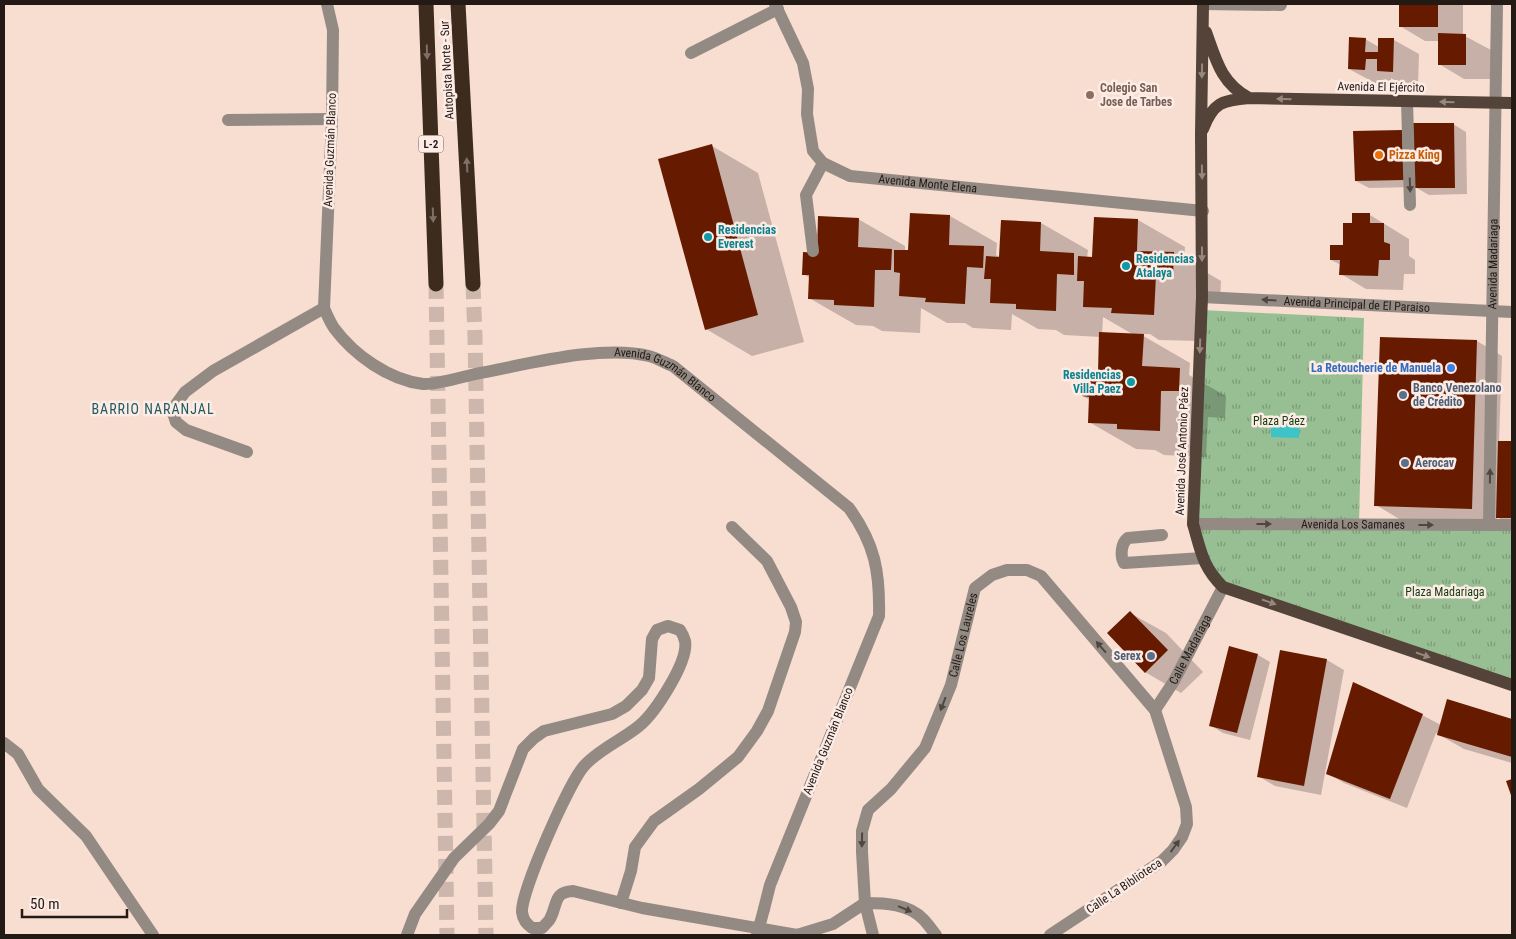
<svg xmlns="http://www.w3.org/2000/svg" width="1516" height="939" viewBox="0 0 1516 939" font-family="'Roboto Condensed',sans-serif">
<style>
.grass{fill:url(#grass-tufts)}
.water{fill:#3dc4c7}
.shadow{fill:#0003;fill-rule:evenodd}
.building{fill:#661b00}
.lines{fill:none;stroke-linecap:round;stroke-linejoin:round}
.highway-tunnel{stroke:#cdb6ab;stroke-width:15;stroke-dasharray:15 8;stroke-linecap:butt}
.minor{stroke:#948a84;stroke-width:12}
.major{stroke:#544338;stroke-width:12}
.highway{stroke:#3d2b1e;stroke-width:15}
.minor-bridge{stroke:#948a84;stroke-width:12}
.oneway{fill:#806f64}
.oneway2{fill:#98877d}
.oneway3{fill:#504641}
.education-dot{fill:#8d6e63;stroke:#fdece5;stroke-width:2}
.food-dot{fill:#e8710a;stroke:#fdece5;stroke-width:2}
.culture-dot{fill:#0f9aa8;stroke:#fdece5;stroke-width:2}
.shop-dot{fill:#3f7fe0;stroke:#fdece5;stroke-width:2}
.service-dot{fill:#5c6f8a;stroke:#fdece5;stroke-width:2}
.labels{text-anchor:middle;stroke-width:5;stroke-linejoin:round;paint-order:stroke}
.shield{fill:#fdece5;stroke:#645853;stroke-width:1}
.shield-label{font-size:11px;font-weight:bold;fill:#231915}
.street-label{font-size:12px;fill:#231915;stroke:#fdece5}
.education-label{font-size:12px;font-weight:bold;fill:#785e54;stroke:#fdece5;text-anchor:start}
.food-label{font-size:12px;font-weight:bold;fill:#c56008;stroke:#fdece5;text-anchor:start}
.culture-label{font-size:12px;font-weight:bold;fill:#0d838f;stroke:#fdece5;text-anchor:start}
.shop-label{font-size:12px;font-weight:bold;fill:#366cbe;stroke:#fdece5;text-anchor:end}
.service-label{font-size:12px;font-weight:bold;fill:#4e5e75;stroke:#fdece5;text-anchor:start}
.park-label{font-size:12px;fill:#123b0e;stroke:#fdece5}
.neighbourhood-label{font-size:14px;letter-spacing:1px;fill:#215b61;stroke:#fdece5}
</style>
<defs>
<pattern id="grass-tufts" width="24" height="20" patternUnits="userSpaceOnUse" patternTransform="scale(1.25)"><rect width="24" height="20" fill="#98bf93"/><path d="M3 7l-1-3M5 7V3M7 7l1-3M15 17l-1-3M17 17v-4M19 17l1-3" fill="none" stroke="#7c9a77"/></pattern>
</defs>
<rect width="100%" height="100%" fill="#f8ddd1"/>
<path class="grass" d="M1202 310 1364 318 1359 524 1512 526V685L1223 587 1193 524Z"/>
<path class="water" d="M1271 418 1300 420 1299 438 1271 437Z"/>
<path class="shadow" d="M1400 4H1463V35L1491 50V79H1464L1439 64V41H1425L1400 26Z
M1365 39 1379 47 1394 40 1419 54 1418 85H1403L1391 78V84L1375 83 1349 69Z
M1453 124 1466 132 1467 194 1429 195 1415 187 1369 188 1356 181Z
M712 146 758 173 804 342 752 356 706 329Z
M1370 215 1409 239V256L1415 260V274H1404L1403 290 1366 289 1341 274V265L1331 260 1344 246 1353 224Z
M950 216 997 243 996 255 1000 257 1041 223 1088 250 1087 258H1094L1096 218 1138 220 1185 247 1184 259 1221 281 1220 302 1202 301 1201 341 1159 340 1150 334H1140L1190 363 1189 375 1226 396 1225 418 1208 417 1206 457 1164 455 1155 450 1136 449 1089 422 1090 400 1083 396 1099 374 1101 337 1064 335 1056 330 1038 329 1012 314 1011 330 973 328 965 323H947L921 308 920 333 882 331 873 326 856 325 809 298 810 278 803 274 818 254 858 219 905 246V251H909ZM1103 317 1134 335 1102 334Z
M1477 341 1502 356 1499 442 1512 443V526L1497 517V523L1401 520 1376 505Z
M1130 613 1166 633 1203 672 1181 693 1145 672Z
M1281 652 1327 660 1344 670 1321 795 1275 786 1258 776Z
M1258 655 1270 662 1250 740 1223 733 1210 725Z
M1448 701 1512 720V763L1464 749 1436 733 1407 808 1344 783 1327 773 1422 715 1441 725Z"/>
<path class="building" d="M1399 4H1438V27H1399Z
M1438 33 1466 34V65H1438Z
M1349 37 1366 38 1365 52H1378V38H1394L1393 72 1377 71V59H1366L1365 70 1348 69Z
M1413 123H1454L1455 188H1414Z
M1402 130 1404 180 1355 181 1353 131Z
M712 144 758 315 705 330 658 159Z
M910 213 950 215 949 245 984 246 983 268 967 267 965 304 925 302 926 298 899 296 900 273 894 272V250H908Z
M1352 213H1370V223H1384V242L1390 244V260H1379L1378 276 1339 275 1340 260H1330V245H1343V223H1352Z
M818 216 859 218 858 247 892 249 891 270H875L874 307 834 305V300L808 299 809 275H802L803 252 817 253Z
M1094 217 1138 219 1137 251 1174 252 1173 276 1156 275 1154 315 1111 313 1112 308 1083 307 1084 281H1077L1078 256 1092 257Z
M1001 220 1041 222 1040 251 1074 253V275L1057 274 1056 311 1016 309V304L990 303 991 279H984L986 256 999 257Z
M1099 332 1144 334 1142 366 1180 368 1179 391H1161L1160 431 1117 429V424L1088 423 1089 397 1082 396 1083 372 1098 373Z
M1380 337 1477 340 1472 509 1374 506Z
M1498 441H1512V518H1496Z
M1130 611 1168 650 1145 673 1107 633Z
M1229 646 1258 654 1237 733 1209 726Z
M1280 650 1327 659 1304 786 1257 777Z
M1353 682 1423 714 1390 799 1326 774Z
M1447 699 1512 719V757L1437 735Z
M1512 779V798L1506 781Z"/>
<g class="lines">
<path class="highway-tunnel" d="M436 284 447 935
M473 284 475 336 486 935"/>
<g class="minor">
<path id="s1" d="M327 4 333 30 332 119 324 308C327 315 330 322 334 328 354 355 389 380 423 384 435 385 462 377 475 374 525 365 600 344 649 356 657 358 665 363 673 366L849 508C875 544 880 572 879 616L770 885 764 909"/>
<path id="s2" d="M775 4 803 63 808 89 807 114 813 151 823 163 850 176 1203 211"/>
<path d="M1203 4 1281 5"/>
<path d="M691 53 778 9"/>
<path d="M1407 101 1410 205"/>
<path d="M228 120 332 119"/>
<path d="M813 251 806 195 823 163"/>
<path id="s3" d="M1202 297 1512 312"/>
<path d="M247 452 186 430 176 422 172 410 185 392 213 371 324 308"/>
<path id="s4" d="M1193 524 1512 525"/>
<path id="s5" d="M1489 525 1497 4"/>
<path d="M1162 535 1128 538C1121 543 1120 556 1124 563L1203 558"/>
<path id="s6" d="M1155 710 1174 681 1223 587"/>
<path d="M4 743 18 754 38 789 86 836 153 935"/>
<path d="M621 903 631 871 635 847 654 821 699 789 738 757 757 731 768 711 795 632 796 622 791 607 767 561 732 527"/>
<path d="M865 903C885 903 909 904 923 919 928 924 932 930 936 935"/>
<path d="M407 935 415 914 454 858 489 824 499 811 523 749 534 738 544 731 612 714 626 706 642 690 649 678 652 639 657 630 668 626 680 630C682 633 684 637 685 641 689 661 655 713 639 726 622 740 599 749 584 766 569 783 521 891 522 912 523 920 526 923 532 928H542C545 925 548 922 550 919 558 904 553 892 573 891L642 908 797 935 833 924 865 903"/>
<path id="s7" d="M873 935 865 903 862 852V831L868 810 891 789 925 748 951 685 975 588 992 575 1007 570H1027L1041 576 1155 710 1186 807 1187 824 1182 837 1173 850 1162 861 1050 935"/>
</g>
<path class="major" d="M1203 4 1201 134 1202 297 1193 524C1201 551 1202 566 1223 587L1512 685
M1206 32C1216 60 1221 83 1249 98
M1203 129C1213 103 1222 100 1249 98L1512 103"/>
<path class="highway" d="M426 4 436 284
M458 4 473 284"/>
<path class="minor-bridge" d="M757 935 764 909"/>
</g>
<defs><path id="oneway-solid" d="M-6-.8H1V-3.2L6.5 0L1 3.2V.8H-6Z" transform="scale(1.25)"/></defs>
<g class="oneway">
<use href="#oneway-solid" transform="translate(427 52) rotate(88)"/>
<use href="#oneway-solid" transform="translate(467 165) rotate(-93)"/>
<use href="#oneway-solid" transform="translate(433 215) rotate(88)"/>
</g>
<g class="oneway2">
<use href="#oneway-solid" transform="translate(1202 71) rotate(91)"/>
<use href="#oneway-solid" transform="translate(1284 99) rotate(-179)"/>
<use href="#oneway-solid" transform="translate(1447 102) rotate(-179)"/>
<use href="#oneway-solid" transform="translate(1202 172) rotate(89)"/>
<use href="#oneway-solid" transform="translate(1202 254) rotate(90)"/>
<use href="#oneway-solid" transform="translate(1200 346) rotate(92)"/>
<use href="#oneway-solid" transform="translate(1269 602) rotate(19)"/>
<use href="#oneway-solid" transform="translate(1423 655) rotate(19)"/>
</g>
<g class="oneway3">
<use href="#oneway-solid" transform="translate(1410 185) rotate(88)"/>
<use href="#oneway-solid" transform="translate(1269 300) rotate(-177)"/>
<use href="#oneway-solid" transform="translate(1490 476) rotate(-89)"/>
<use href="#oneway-solid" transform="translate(1264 524)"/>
<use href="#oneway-solid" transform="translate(1426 525)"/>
<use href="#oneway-solid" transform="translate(1101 647) rotate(-131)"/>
<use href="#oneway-solid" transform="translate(943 704) rotate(111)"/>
<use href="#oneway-solid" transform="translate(862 840) rotate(91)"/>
<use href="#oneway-solid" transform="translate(1175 846) rotate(-54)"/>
<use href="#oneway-solid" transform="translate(905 909) rotate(23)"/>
</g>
<circle class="education-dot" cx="1090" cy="95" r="5"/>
<circle class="food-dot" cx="1379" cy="155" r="5"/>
<g class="culture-dot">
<circle cx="708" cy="237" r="5"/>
<circle cx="1126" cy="266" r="5"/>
<circle cx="1131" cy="382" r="5"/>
</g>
<circle class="shop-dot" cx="1451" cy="368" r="5"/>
<g class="service-dot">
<circle cx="1403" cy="395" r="5"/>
<circle cx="1405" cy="463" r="5"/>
<circle cx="1151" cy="656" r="5"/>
</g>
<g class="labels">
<rect class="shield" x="418.5" y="135.5" width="25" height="17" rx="4"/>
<g class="shield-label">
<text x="431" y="148">L-2</text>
</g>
<g class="street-label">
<text transform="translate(447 70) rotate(-93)" y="4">Autopista Norte - Sur</text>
<text transform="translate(1381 87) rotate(1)" y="4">Avenida El Ejército</text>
<text transform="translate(330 150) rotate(-88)" y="4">Avenida Guzmán Blanco</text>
<text dy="4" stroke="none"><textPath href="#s2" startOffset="278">Avenida Monte Elena</textPath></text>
<text dy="4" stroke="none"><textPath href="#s5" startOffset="261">Avenida Madariaga</textPath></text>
<text dy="4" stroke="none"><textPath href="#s3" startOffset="155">Avenida Principal de El Paraiso</textPath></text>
<text dy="4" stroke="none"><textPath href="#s1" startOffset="686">Avenida Guzmán Blanco</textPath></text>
<text transform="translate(1182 451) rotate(-88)" y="4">Avenida José Antonio Páez</text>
<text dy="4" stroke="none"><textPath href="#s4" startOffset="160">Avenida Los Samanes</textPath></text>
<text dy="4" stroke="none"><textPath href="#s7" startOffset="331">Calle Los Laureles</textPath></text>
<text dy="4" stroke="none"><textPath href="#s6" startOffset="70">Calle Madariaga</textPath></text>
<text transform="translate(828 741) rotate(-68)" y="4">Avenida Guzmán Blanco</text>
<text transform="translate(1124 886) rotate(-34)" y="4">Calle La Biblioteca</text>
</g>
<g class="education-label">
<text x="1100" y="92">Colegio San<tspan x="1100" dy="14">Jose de Tarbes</tspan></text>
</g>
<g class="food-label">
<text x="1389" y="159">Pizza King</text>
</g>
<g class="culture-label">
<text x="718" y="234">Residencias<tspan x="718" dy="14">Everest</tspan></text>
<text x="1136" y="263">Residencias<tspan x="1136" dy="14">Atalaya</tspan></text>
<text x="1121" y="379" text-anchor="end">Residencias<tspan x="1121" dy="14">Villa Paez</tspan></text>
</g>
<g class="shop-label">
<text x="1441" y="372">La Retoucherie de Manuela</text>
</g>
<g class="service-label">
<text x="1413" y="392">Banco Venezolano<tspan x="1413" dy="14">de Crédito</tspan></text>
<text x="1415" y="467">Aerocav</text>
<text x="1141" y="660" text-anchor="end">Serex</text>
</g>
<g class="park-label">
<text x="1279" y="425">Plaza Páez</text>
<text x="1445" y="596">Plaza Madariaga</text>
</g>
<g class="neighbourhood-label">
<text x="153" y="414">BARRIO NARANJAL</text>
</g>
</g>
<rect width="1516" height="939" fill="none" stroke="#231915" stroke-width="10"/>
<path d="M22 909v8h105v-8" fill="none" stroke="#231915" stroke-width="2.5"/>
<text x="30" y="909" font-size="15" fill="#231915" stroke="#fdece5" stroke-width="4" paint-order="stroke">50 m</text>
</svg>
